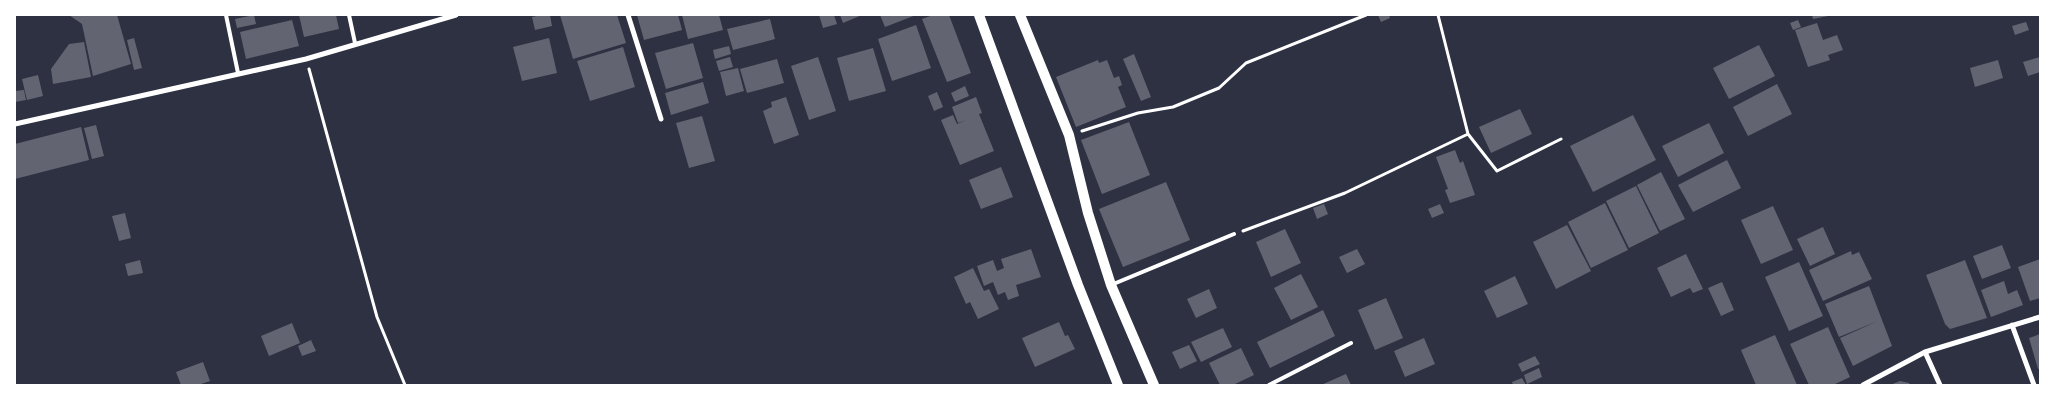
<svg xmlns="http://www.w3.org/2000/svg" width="2055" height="400" viewBox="0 0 2055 400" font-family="'Noto Serif',serif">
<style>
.building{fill:#626471}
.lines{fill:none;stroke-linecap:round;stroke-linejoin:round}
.path{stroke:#fff;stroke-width:3}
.service{stroke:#fff;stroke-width:4}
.minor{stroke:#fff;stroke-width:5}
.secondary{stroke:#fff;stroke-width:10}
</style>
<rect width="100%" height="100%" fill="#2d3142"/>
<path class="building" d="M69 15H117L131 64 93 76 82 24Z
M254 15 256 24 237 28 235 19Z
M299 15H336L339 29 304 37Z
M541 15H550L552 26 535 30 532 17Z
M560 15H617L626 43 573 59Z
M637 15H678L682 30 644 40Z
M682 15H719L723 30 688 39Z
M819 15H834L837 24 823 28Z
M840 15H862L843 23Z
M880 15H916L885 27Z
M933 15H949L971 73 947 82 922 19Z
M1378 15H1389L1390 18 1381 22Z
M1812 15H1828V16L1813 19Z
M770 19 775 39 733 50 727 29Z
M292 20 299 46 246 59 240 32Z
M1798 20 1801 27 1793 30 1790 23Z
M2026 22 2029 30 2015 35 2012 26Z
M1817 23 1823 40 1837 35 1843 50 1828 55 1830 60 1808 67 1795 30Z
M916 25 931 68 892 81 878 39Z
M134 38 142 68 134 70 127 40Z
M549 38 557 73 522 81 513 47Z
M84 42 91 77 53 84 51 69 69 44Z
M693 43 703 78 666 89 655 53Z
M1759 45 1775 76 1729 99 1713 68Z
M729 46 731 54 715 59 713 50Z
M623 47 635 87 590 101 577 61Z
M873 48 886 91 849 101 837 58Z
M1134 54 1151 97 1141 101 1123 59Z
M730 57 733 67 719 71 716 61Z
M818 57 836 111 809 120 791 66Z
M2040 57V72L2028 76 2023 62Z
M777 59 784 83 747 93 740 69Z
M1098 60 1099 63 1107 60 1114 78 1119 76 1122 85 1118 87 1126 107 1076 127 1056 77Z
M1998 60 2003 78 1975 87 1970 68Z
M738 68 744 91 726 96 720 72Z
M38 75 43 96 27 100 22 79Z
M703 82 709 103 671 115 665 93Z
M1777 84 1792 114 1748 136 1733 107Z
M965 86 969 96 955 102 951 93Z
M24 90 26 100 15 102V91Z
M937 92 943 107 934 111 928 96Z
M786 97 799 135 774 144 763 111 772 107 771 102Z
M976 97 982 113 979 114 994 151 960 165 941 120 953 115 957 124 966 120 958 123 952 107Z
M1520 109 1532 134 1491 153 1479 127Z
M1633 115 1656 160 1593 192 1570 146Z
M702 116 715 161 689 168 676 123Z
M1129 122 1150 175 1102 194 1081 140Z
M1709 123 1724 153 1678 177 1662 146Z
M96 125 104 156 92 159 84 128Z
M81 127 89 160 15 179V144Z
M1455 150 1460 163 1463 161 1475 195 1450 203 1445 190 1448 189 1436 157Z
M1727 160 1741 188 1693 212 1678 185Z
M1001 167 1013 197 981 209 969 180Z
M1661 172 1685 219 1660 231 1637 185Z
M1166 182 1190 240 1123 267 1099 209Z
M1636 186 1659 233 1629 248 1606 201Z
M1605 203 1628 250 1591 268 1568 222Z
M1324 204 1328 214 1317 219 1313 208Z
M1440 204 1444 213 1432 218 1428 209Z
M1773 206 1793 250 1761 264 1741 220Z
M125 213 131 238 119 241 112 216Z
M1567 225 1591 271 1556 289 1533 242Z
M1823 227 1835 254 1810 266 1797 239Z
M1285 229 1301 263 1271 277 1256 242Z
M2002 245 2011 268 1982 279 1973 256Z
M1031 249 1041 277 1016 285 1019 296 1008 300 1005 292 998 295 993 282 984 286 977 266 993 260 997 271 1004 268 1001 259Z
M1357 249 1365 264 1347 273 1339 257Z
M1851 251 1852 255 1859 252 1872 279 1823 301 1809 270Z
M1686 254 1703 289 1693 293 1690 288 1671 297 1657 268Z
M2040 259V298L2030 301 2018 267Z
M140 260 143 273 128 276 125 264Z
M1965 260 1987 318 1950 329 1945 324 1926 275Z
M1799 262 1823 316 1789 331 1765 277Z
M973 268 984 291 989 289 999 309 978 319 970 302 966 304 954 277Z
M1301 274 1318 307 1291 320 1274 288Z
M1515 276 1528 304 1497 318 1484 291Z
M2004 281 2008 294 2017 290 2023 305 1991 317 1981 290Z
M1722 282 1734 310 1721 316 1708 288Z
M1869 286 1892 346 1853 366 1840 338 1878 321 1839 337 1825 304Z
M1209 289 1217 308 1196 318 1187 299Z
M1386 298 1403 338 1375 350 1358 310Z
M1323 310 1335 336 1270 368 1257 342Z
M1059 322 1065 336 1068 335 1075 349 1035 367 1022 338Z
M292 323 300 343 269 356 261 336Z
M1828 327 1850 377 1833 385H1809L1790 344Z
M1223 328 1232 347 1201 362 1191 342Z
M2040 334V368L2038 369 2029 338Z
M1775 335 1797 385H1756L1741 350Z
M1424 338 1435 364 1405 377 1394 351Z
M311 340 316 351 302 356 298 346Z
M1189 345 1197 361 1180 369 1172 352Z
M1241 348 1254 375 1233 385H1220L1209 363Z
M1535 356 1540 364 1522 372 1518 364Z
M203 362 210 381 198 385H181L176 372Z
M1539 368 1542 377 1527 384 1524 375Z
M1346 374 1351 385H1321Z
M1522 378 1526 385H1513L1512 382Z
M1900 381 1909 383 1910 385H1890Z"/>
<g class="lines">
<path class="path" d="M1438 15 1468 134
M309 69 377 317 405 385
M1082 131 1138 113 1173 107 1219 88 1246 63 1366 15
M1243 231 1345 193 1468 134 1497 171 1561 139"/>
<path class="service" d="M226 15 238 73
M349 15 355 43
M1111 285 1234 234
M1269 385 1351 343"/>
<path class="minor" d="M628 15 661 119
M15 124 306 59 456 15
M2012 325 2034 385
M1925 352 1940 385
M1863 385 1925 352 2040 317"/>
<path class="secondary" d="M979 15 1078 285 1118 385
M1020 15 1069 135 1088 213 1111 285 1154 385"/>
</g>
<rect width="2055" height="400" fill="none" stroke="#ffffff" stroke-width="32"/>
</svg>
